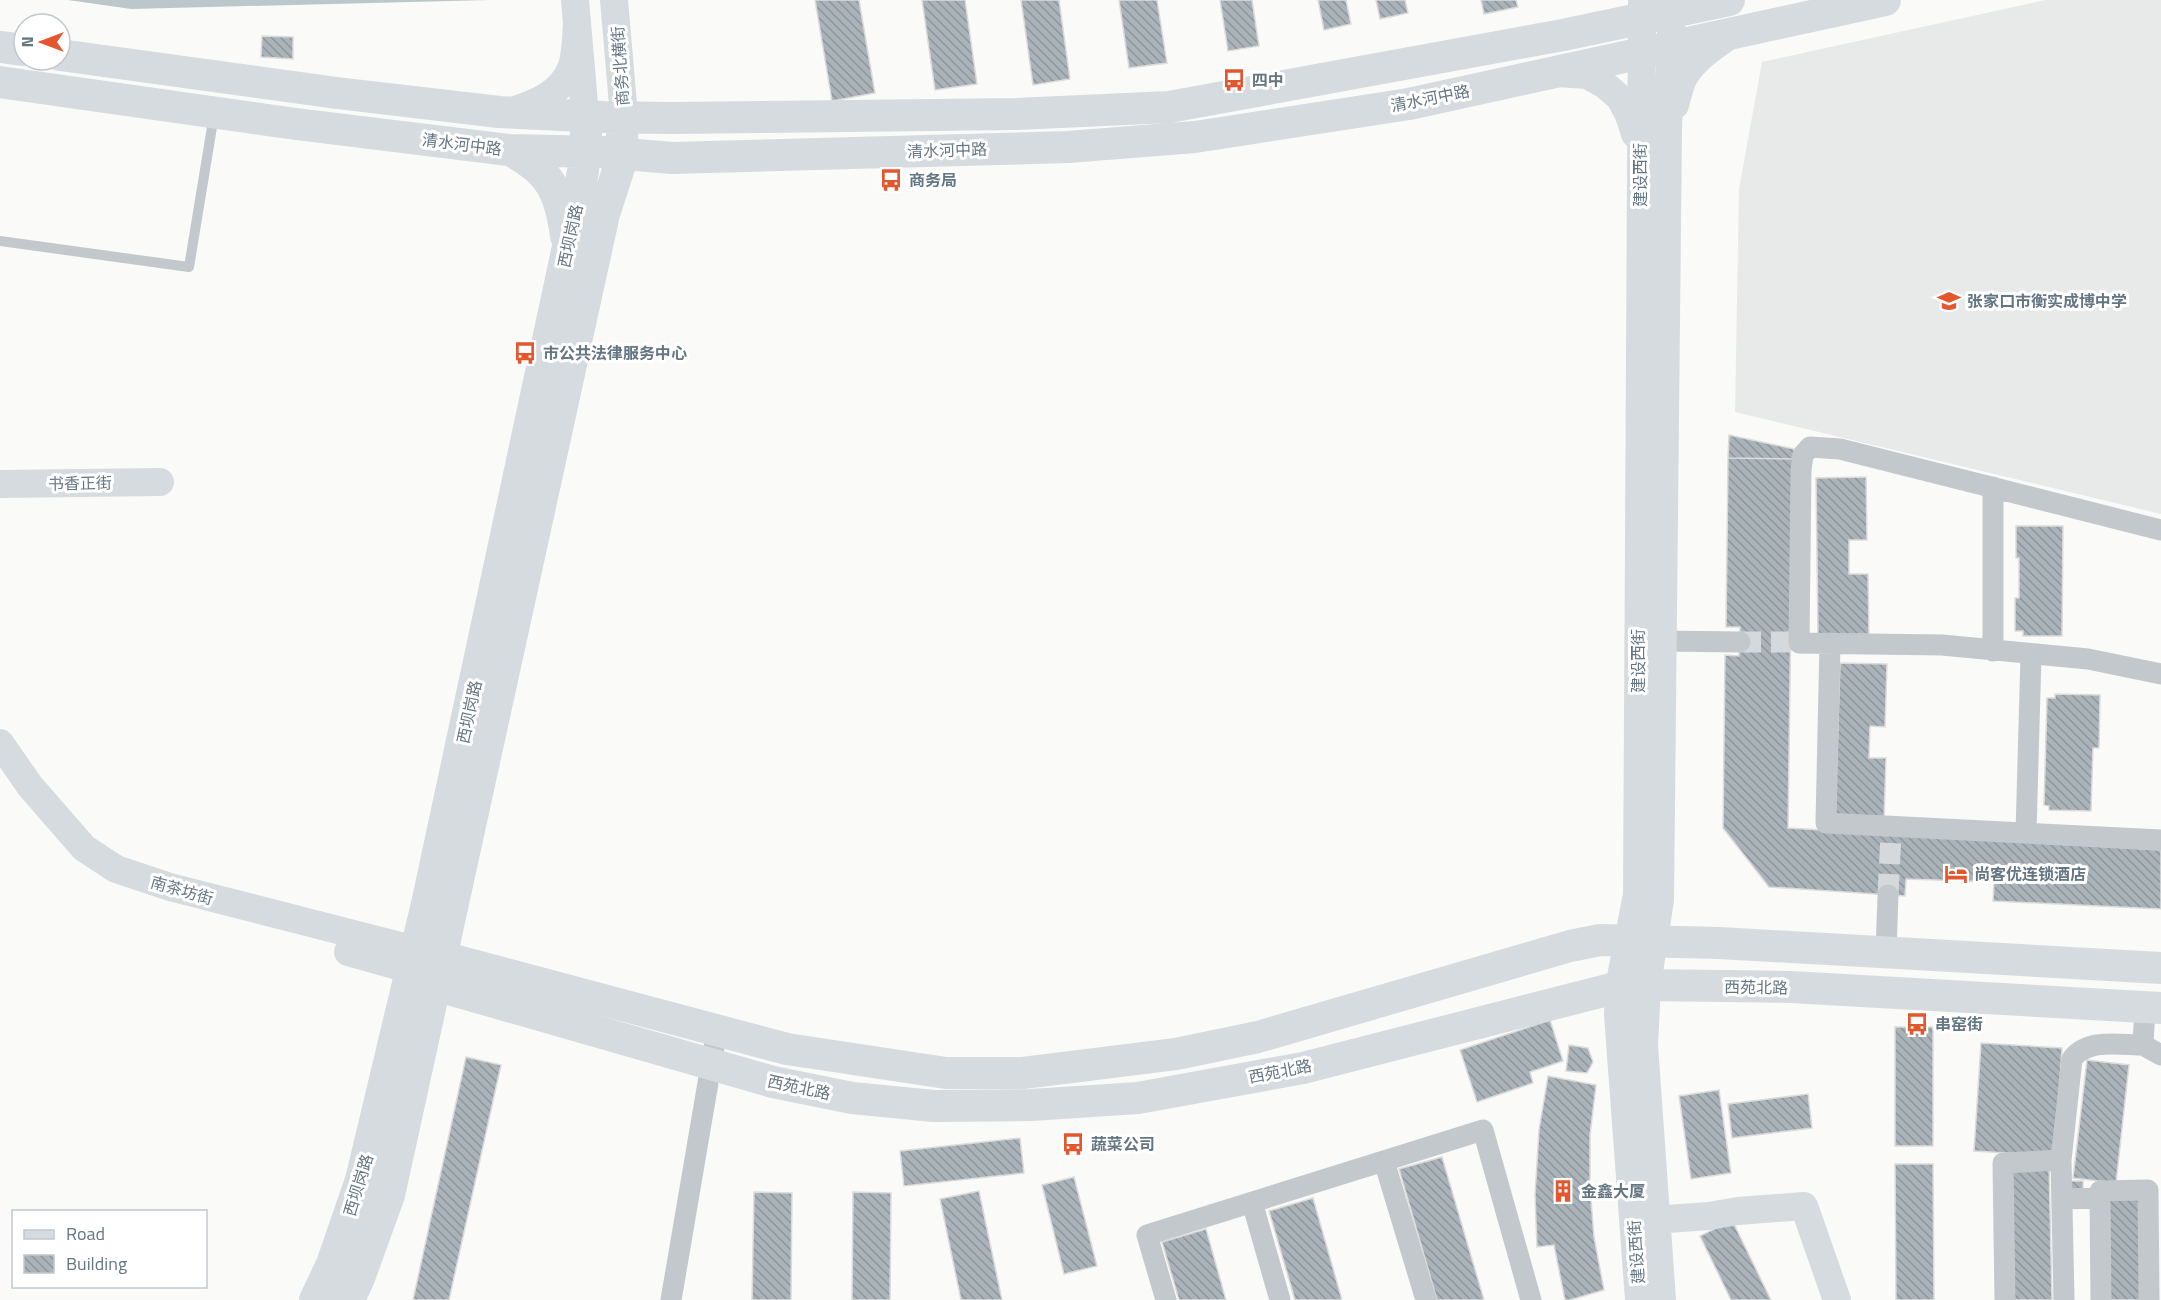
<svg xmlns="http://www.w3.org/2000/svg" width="2161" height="1300" viewBox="0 0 2161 1300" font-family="'Titillium Web','Noto Sans SC',sans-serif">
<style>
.built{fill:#e8e9e9}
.water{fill:#bbc7cb}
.building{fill:url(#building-back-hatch);stroke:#dcdcda;stroke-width:1.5}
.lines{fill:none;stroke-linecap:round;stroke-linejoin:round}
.street-tunnel{stroke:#d5d9db;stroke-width:21;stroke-dasharray:21 10;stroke-linecap:butt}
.lane{stroke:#c3c8cc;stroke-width:10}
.street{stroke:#c3c8cc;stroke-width:21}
.secondary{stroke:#d6dbdf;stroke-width:28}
.primary{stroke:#d6dbdf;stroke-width:32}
.labels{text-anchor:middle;stroke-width:6;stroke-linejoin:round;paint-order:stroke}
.street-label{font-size:16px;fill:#657683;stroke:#fff}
.poi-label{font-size:16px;font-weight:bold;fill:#657683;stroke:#fff;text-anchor:start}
</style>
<defs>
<pattern id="building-back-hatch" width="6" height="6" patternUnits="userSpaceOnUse" patternTransform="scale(1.5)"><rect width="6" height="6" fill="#aab3b9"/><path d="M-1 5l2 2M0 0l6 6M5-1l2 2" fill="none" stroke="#8e969c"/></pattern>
</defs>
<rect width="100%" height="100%" fill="#fafaf8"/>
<path class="built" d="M2045 0H2161V514L1735 412 1739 189 1762 62Z"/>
<path class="water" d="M68 0H489L131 9Z"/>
<path class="building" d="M815 0H859L875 93 832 101Z
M922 0H965L977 84 935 90Z
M1021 0H1059L1070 79 1033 85Z
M1119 0H1157L1167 63 1129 68Z
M1220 0H1252L1259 46 1228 51Z
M1318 0H1346L1351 24 1324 30Z
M1376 0H1405L1408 13 1380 19Z
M1481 0H1516L1518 7 1484 14Z
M262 36 293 37V59L261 57Z
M1729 435 1794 449 1793 459 1728 458Z
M1728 458 1793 459 1788 828 2161 850V909L1993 901 1994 882 1906 879 1905 896 1769 887 1723 828 1725 655 1739 656 1740 627H1726Z
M1866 477 1867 540H1849V574H1868L1869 634 1818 635 1816 478Z
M2016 526H2063L2062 636H2023V631H2015V598H2019V558H2016Z
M1840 663 1887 664 1885 727 1870 726 1869 758H1886L1884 821 1835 820Z
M2055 694 2100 695 2099 748H2093L2091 811 2049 810V806L2044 805 2047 698H2055Z
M1550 1020 1563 1061 1530 1072 1533 1083 1477 1102 1460 1050Z
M1895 1027H1933V1146H1895Z
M1981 1043 2062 1048 2055 1156 1974 1151Z
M1569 1045 1588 1048 1593 1062 1587 1073 1566 1071Z
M466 1057 501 1065 449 1300H413Z
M2087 1060 2129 1065 2116 1183 2073 1178Z
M1548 1076 1596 1085 1590 1135V1188L1594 1237 1604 1290 1570 1300H1565L1554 1245 1537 1247 1535 1195 1539 1130Z
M1719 1090 1731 1173 1691 1179 1679 1096Z
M1808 1094 1812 1128 1732 1138 1728 1104Z
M1020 1138 1024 1173 904 1186 900 1151Z
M1442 1157 1484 1300H1437L1399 1169Z
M1895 1164H1933L1934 1300H1896Z
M2049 1164 2052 1300H2012L2008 1165Z
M1074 1177 1097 1266 1064 1274 1042 1185Z
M2066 1181H2083V1195L2067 1196Z
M979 1191 1002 1300H961L940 1199Z
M754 1192 792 1193 791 1300H752Z
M853 1192 891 1193 890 1300H852Z
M2103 1194H2144V1300H2104Z
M1313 1198 1342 1300H1295L1269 1211Z
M1732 1220 1771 1300H1731L1700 1236Z
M1206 1229 1226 1300H1179L1162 1242Z"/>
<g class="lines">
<path class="street-tunnel" d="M1740 642H1790
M1888 895 1891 835"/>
<path class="lane" d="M0 241 189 267 214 115"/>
<path class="street" d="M2161 530 1840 449 1810 447 1803 455 1801 470 1799 643 1942 645 2088 659 2161 674
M1661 641 1740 642
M1830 643 1826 823 2161 840
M1993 651V487
M2026 833 2031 655
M1886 952 1888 895
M2143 1045 2161 1055
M1384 1161 1426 1300
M2100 1198V1191L2148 1190 2149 1300
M2062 1199 2100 1198 2101 1300
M1252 1202 1280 1300
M671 1300 717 1030
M1166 1300 1147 1235 1483 1130 1531 1300
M2005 1300 2003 1163 2061 1160
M2064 1300 2061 1160 2072 1059C2088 1038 2119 1045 2143 1045L2145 1007"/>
<path class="secondary" d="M575 0 585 115
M614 0 624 116
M1557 73 1587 75 1605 85 1620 98 1629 115 1635 134
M1675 105C1677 97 1679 89 1682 81 1691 61 1713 47 1730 35
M509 112C535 104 562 94 572 66 576 53 576 37 577 24
M0 484 160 482
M0 743 30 786 84 848 116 869 170 887 416 950
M348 952 412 970
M1639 1221 1709 1216 1738 1211 1804 1206 1837 1300
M1639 1300 1618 1014 1619 987 1637 895 1642 0
M1662 1300 1644 1045 1647 985 1660 900 1668 130 1672 0"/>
<path class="primary" d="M0 47 24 50
M60 55 337 93 499 112 603 117 672 118 1016 114 1169 107 1563 35 1729 0
M0 82 296 124 509 150 602 152 672 158 1068 147 1195 137 1409 104 1885 0
M510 150C550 171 560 191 566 236
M416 950 787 1049 946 1073H1023L1176 1054 1258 1037 1570 946 1600 940 1719 943 2161 968
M412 970 435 985 773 1082 852 1098 934 1106 1031 1105 1138 1098 1303 1068 1619 987 1647 985 1791 987 2161 1008
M315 1300 332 1264 361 1180 427 904 575 214 583 171 586 133
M349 1300 359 1278 389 1195 604 214 623 155 622 135"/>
</g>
<defs>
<g id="bus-bare" transform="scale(1.8)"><path d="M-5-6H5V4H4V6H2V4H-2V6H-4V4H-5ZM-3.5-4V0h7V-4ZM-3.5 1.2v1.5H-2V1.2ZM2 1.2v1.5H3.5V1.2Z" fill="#e4572e" stroke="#fff" stroke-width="2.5" paint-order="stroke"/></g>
<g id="school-bare" transform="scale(1.8)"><path d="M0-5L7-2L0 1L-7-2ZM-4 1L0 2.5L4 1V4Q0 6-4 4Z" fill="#e4572e" stroke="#fff" stroke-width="2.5" paint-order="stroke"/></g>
<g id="hotel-bare" transform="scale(1.8)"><path d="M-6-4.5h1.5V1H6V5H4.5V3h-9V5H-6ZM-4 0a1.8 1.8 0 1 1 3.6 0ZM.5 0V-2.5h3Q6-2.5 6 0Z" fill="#e4572e" stroke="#fff" stroke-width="2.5" paint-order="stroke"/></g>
<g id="building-bare" transform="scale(1.8)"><path d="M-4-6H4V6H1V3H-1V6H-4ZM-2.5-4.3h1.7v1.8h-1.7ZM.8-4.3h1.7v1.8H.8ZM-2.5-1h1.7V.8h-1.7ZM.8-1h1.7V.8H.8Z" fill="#e4572e" stroke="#fff" stroke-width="2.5" paint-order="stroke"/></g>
</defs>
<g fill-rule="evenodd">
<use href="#bus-bare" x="1234" y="80"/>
<use href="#bus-bare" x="891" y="180"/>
<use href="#school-bare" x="1949" y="301"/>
<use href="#bus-bare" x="525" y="353"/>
<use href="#hotel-bare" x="1956" y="874"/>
<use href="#bus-bare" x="1917" y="1024"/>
<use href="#bus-bare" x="1073" y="1144"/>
<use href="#building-bare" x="1563" y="1191"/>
</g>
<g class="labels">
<g class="street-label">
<text transform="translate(620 66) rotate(-94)" y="6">商务北横街</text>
<text transform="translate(1430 98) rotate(-11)" y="6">清水河中路</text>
<text transform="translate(462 144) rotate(7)" y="6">清水河中路</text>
<text transform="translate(947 150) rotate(-2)" y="6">清水河中路</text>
<text transform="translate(1640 175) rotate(-90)" y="6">建设西街</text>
<text transform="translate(570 236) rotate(-78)" y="6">西坝岗路</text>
<text transform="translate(80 483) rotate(-1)" y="6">书香正街</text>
<text transform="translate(1638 661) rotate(-90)" y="6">建设西街</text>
<text transform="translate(469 712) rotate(-78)" y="6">西坝岗路</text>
<text transform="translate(182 890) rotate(16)" y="6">南茶坊街</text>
<text transform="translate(1756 987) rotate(1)" y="6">西苑北路</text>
<text transform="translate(1280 1071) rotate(-11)" y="6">西苑北路</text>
<text transform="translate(799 1087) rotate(12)" y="6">西苑北路</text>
<text transform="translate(358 1185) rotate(-73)" y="6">西坝岗路</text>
<text transform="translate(1636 1252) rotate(-94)" y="6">建设西街</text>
</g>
<g class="poi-label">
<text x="1252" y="86">四中</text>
<text x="909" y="186">商务局</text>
<text x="1967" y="307">张家口市衡实成博中学</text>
<text x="543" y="359">市公共法律服务中心</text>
<text x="1974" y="880">尚客优连锁酒店</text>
<text x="1935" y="1030">串窑街</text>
<text x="1091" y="1150">蔬菜公司</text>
<text x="1581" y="1197">金鑫大厦</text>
</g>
</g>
<rect x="12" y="1210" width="195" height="78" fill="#ffffff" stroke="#c1c8cd" stroke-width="1.5"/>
<rect x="24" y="1230" width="30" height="9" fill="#d6dbdf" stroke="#c1c8cd" stroke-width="1.5"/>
<text x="66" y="1240" font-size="18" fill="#657683">Road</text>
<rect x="24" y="1255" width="30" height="18" fill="url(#building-back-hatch)" stroke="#c1c8cd" stroke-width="1.5"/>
<text x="66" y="1270" font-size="18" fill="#657683">Building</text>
<g transform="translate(42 42) rotate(270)"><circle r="28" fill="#ffffff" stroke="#c1c8cd" stroke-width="1.5"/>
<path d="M0-4.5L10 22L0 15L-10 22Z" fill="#e4572e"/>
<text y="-9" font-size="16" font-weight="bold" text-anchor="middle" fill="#657683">N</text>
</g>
</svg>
